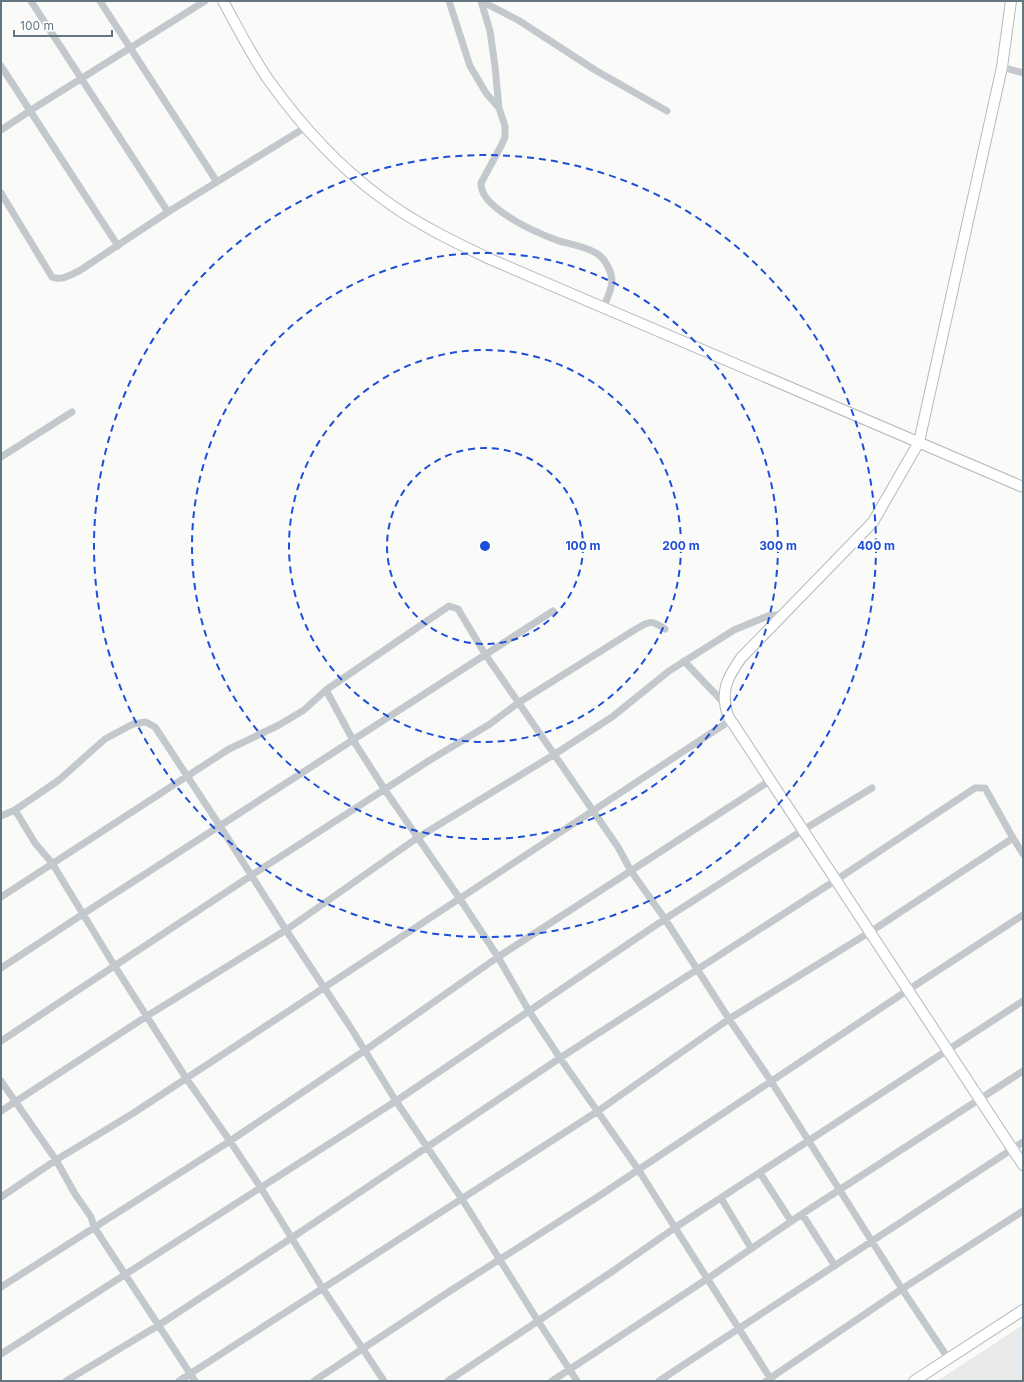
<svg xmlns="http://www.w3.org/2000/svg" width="1024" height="1382" viewBox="0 0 1024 1382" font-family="Inter,sans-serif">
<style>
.built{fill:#e8e9e9}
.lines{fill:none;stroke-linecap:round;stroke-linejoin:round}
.secondary-casing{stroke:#b3babf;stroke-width:12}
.street{stroke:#c3c8cc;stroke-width:7}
.secondary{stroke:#fff;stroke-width:10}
.ring{fill:none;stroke:#1d4ed8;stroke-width:2;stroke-dasharray:7 5}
.centre{fill:#1d4ed8;stroke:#fff;stroke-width:2}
.ring-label{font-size:12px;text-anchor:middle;font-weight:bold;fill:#1d4ed8;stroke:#fff;stroke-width:4;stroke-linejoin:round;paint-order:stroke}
</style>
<rect width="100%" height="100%" fill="#fafaf8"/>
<path class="built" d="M1023 1325V1381H937Z"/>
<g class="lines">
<g class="secondary-casing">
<path id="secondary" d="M223 1C238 28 252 57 270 82 301 125 337 165 379 196 413 222 452 241 490 259L1023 487
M1011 1 1002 67 919 442 873 522 741 658C727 678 720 691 728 716L1023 1165
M914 1381 1023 1310"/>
</g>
<path class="street" d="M31 1 168 212
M100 1 217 182
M449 1 470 66 486 93 499 108 505 126V137L501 146 481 183C481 195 490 203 499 210 517 224 537 233 559 241 570 244 583 246 594 252 604 256 612 271 612 282 611 291 606 300 604 308
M481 1 518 20 595 70 667 111
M481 1 490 31 495 66 499 108
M1 66 118 246
M1002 67 1023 73
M1 130 31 110 205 1
M1 193 52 277C63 281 69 275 79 271L168 212 306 127
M1 457 72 412
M684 661 724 703
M326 690 353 740 385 790 460 899 498 957 529 1011 560 1058 638 1169 772 1381
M15 810 59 780 105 739 133 724 146 722 155 727 220 826 286 930 349 1025 396 1101 462 1199 538 1321 577 1381
M1 816 15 810 35 843 52 863 114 965 186 1078 230 1141 261 1188 323 1289 384 1381
M1 897 229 749 279 725 304 710 326 690 449 606 458 609 485 654 618 847 631 871 665 919 729 1019 771 1081 902 1289 948 1358
M1 968 83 914 553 611
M1 1041 252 875 430 760 490 724 518 703 636 629C650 621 651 620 665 629
M1 1081 56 1160 75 1194 91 1217 94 1227 195 1381
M1 1111 147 1016 286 930 417 838 555 754 612 717 669 671 734 630 768 616 783 614
M760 1173 791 1221
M1 1197 56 1160 132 1114 731 720
M721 1198 751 1248
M802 1214 835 1266
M1 1287 230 1141 364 1051 498 957 771 780
M1 1354 396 1101 665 919 803 830 872 788
M66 1381 159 1325 284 1243 560 1058 836 880 975 788H985L1013 838 1023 854
M179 1381 598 1111 729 1019 870 932 1013 838
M314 1381 450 1291 596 1198 908 990 1023 915
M448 1381 610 1273 676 1227 1023 1001
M552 1381 707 1279 802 1214 1023 1071
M659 1381 1023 1142
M766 1381 902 1289 1023 1211"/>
<use href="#secondary" class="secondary"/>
</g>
<g class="ring">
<circle cx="485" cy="546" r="98"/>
<circle cx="485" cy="546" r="196"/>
<circle cx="485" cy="546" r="293"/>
<circle cx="485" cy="546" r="391"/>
</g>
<circle cx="485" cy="546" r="6" class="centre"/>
<g class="ring-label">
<text x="583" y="550">100 m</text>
<text x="681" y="550">200 m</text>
<text x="778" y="550">300 m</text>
<text x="876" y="550">400 m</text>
</g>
<rect width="1024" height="1382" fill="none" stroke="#657683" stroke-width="4"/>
<path d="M14 30v6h98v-6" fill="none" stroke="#657683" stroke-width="2"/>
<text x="20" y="30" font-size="12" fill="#657683" stroke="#ffffff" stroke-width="3" paint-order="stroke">100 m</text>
</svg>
